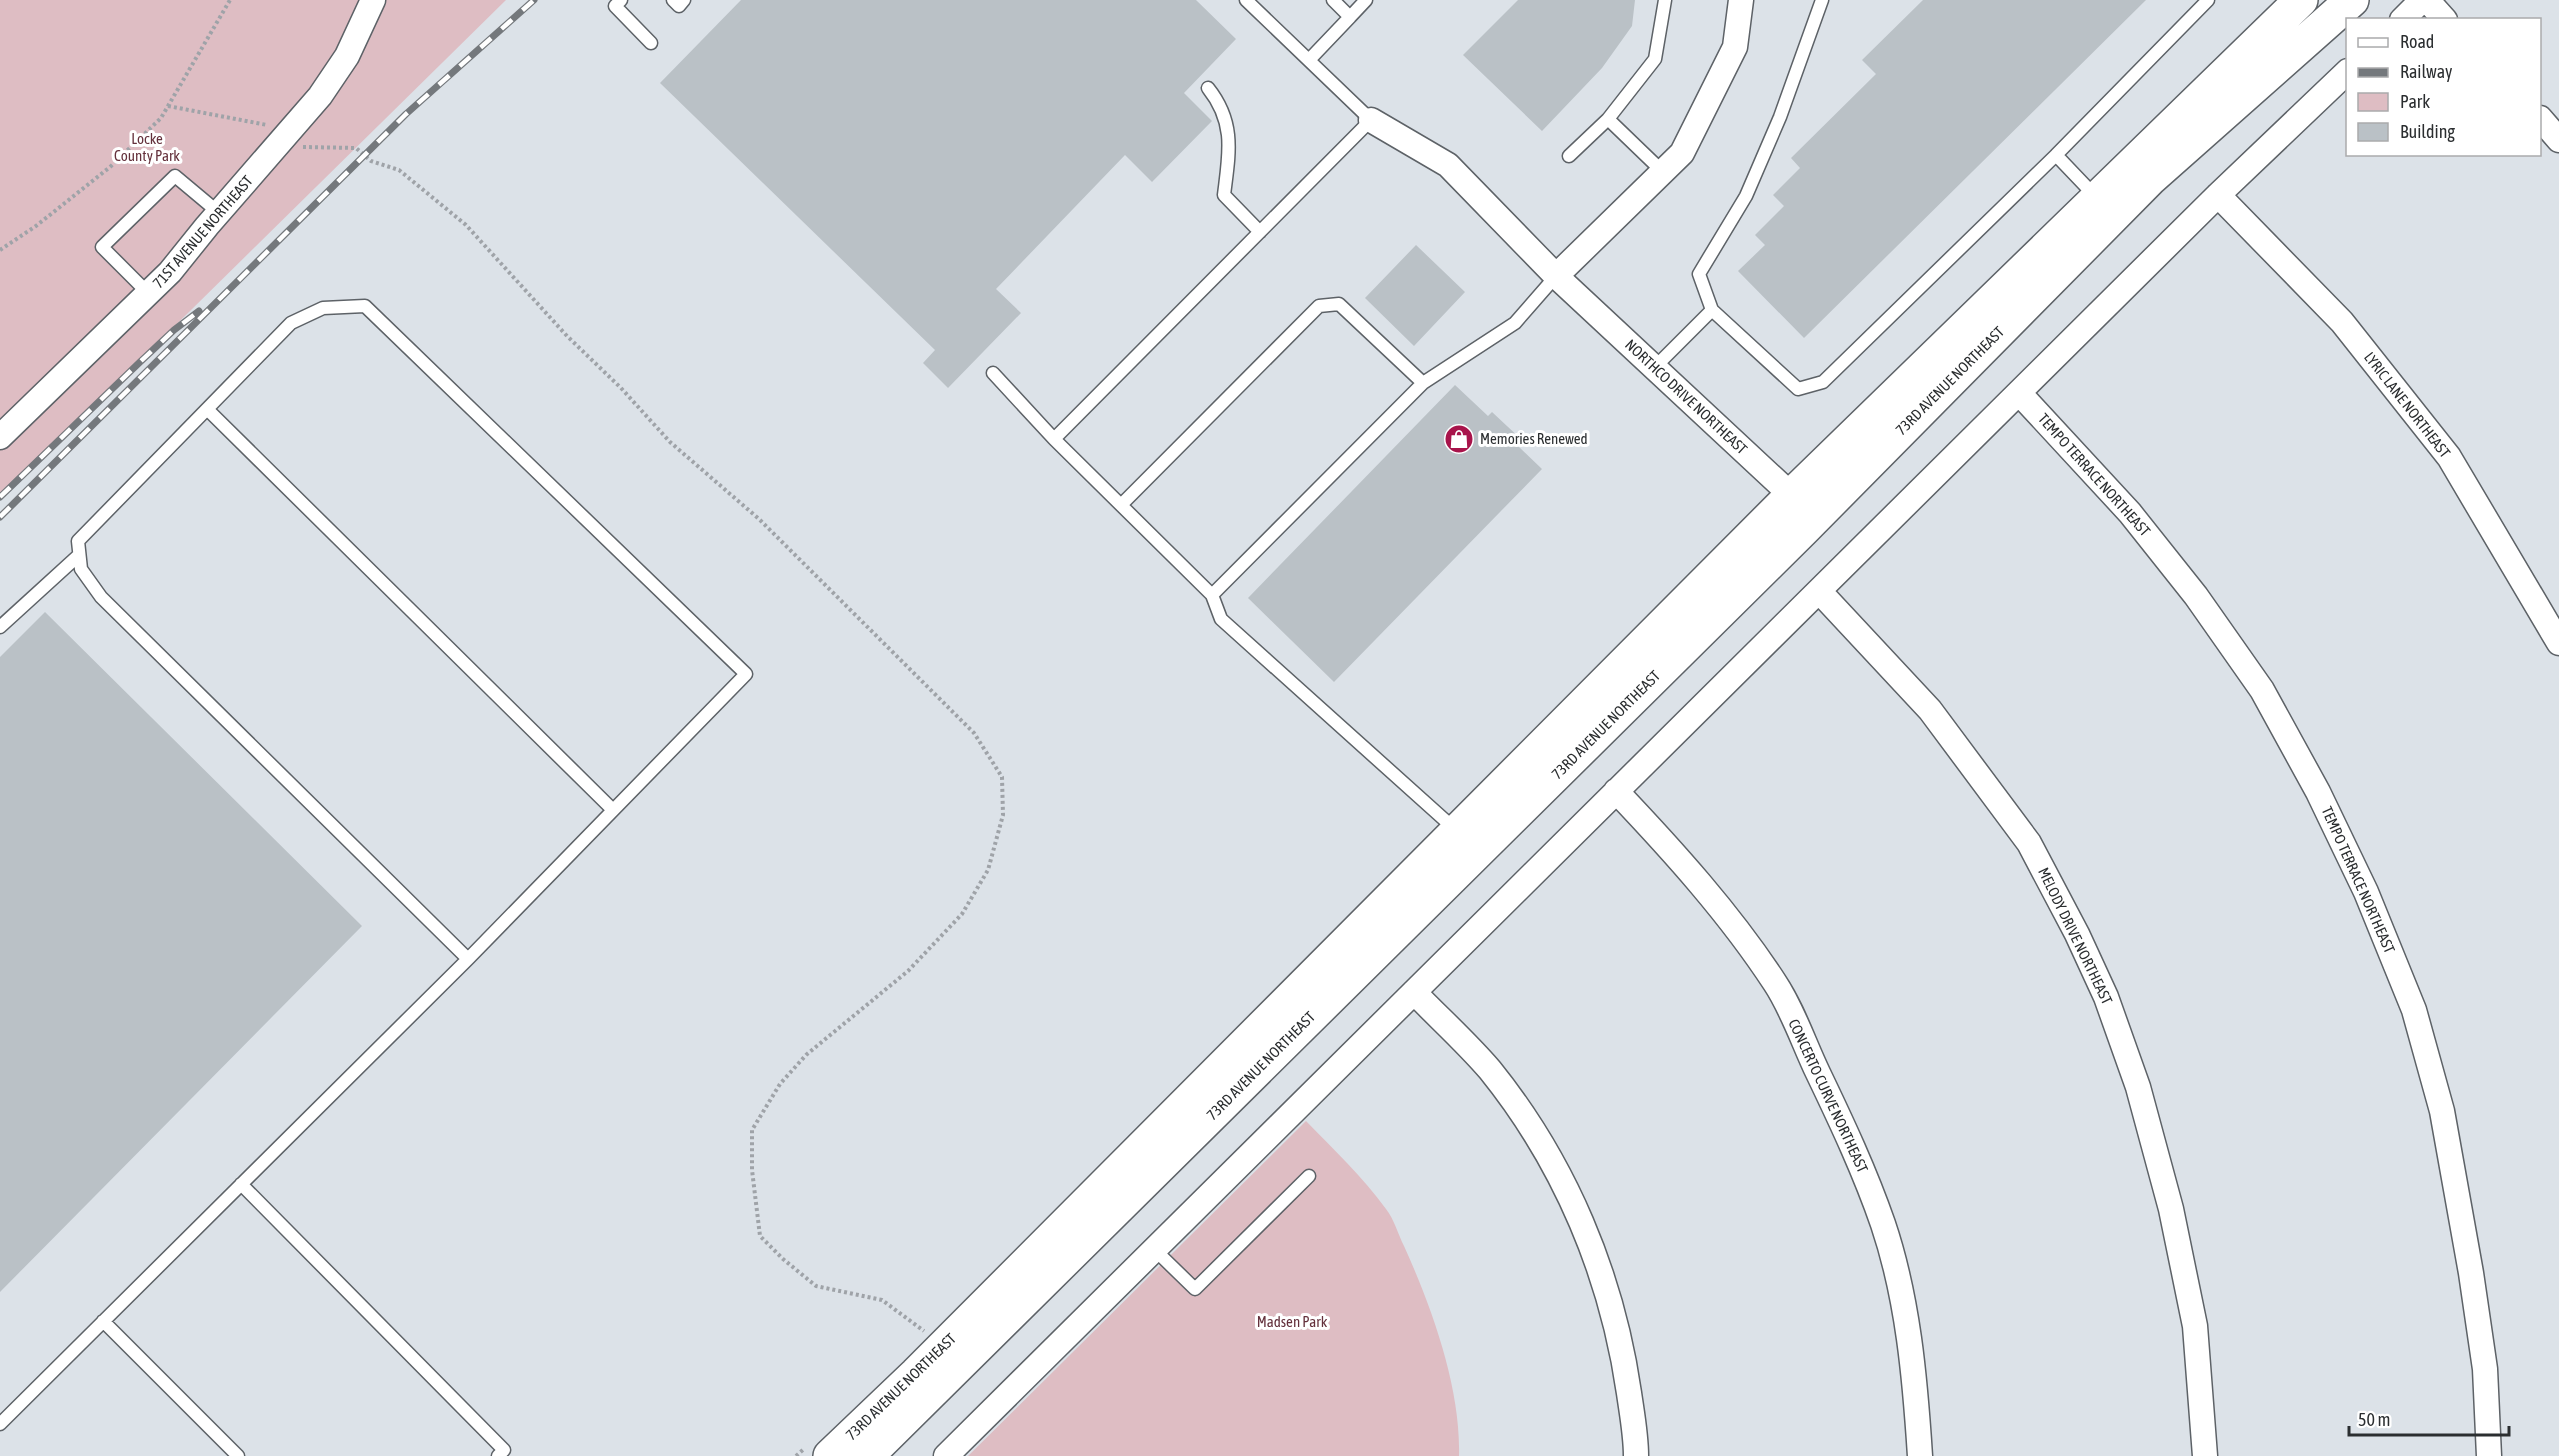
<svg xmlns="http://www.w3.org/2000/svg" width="2559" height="1456" viewBox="0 0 2559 1456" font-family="'Asap Condensed',sans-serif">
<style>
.green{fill:#debdc3}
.building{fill:#bac1c6}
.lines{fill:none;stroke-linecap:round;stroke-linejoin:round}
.lane-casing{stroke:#5d6267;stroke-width:15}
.street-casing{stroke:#5d6267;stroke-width:27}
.secondary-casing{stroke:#5d6267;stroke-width:36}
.path{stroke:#9fa3a8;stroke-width:4;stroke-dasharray:3 3;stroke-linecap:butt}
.lane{stroke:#fff;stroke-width:12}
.street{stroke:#fff;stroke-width:24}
.secondary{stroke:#fff;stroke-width:33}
.rail-casing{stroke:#74787c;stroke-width:7}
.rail{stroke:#fff;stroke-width:4.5;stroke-dasharray:14;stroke-linecap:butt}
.labels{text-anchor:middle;stroke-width:6;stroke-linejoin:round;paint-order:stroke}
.park-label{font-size:15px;fill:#64313c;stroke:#fff}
.street-label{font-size:15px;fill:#2b2e30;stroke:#fff}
.poi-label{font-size:15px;fill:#2b2e30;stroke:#fff;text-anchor:start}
</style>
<rect width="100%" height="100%" fill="#dce2e8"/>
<path class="green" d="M0 0H506L0 498Z
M1306 1121C1333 1149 1363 1177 1386 1209 1394 1219 1398 1234 1404 1246 1432 1308 1461 1388 1459 1456H968Z"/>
<path class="building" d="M741 0H1196L1236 39 1184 93 1212 121 1152 182 1125 155 996 289 1021 313 948 388 923 363 935 350 660 83Z
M1518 0H1635L1632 26 1602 68 1542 131 1463 55Z
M1923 0H2146L1804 338 1738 271 1765 245 1755 235 1784 206 1773 195 1800 168 1791 158 1876 74 1862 60Z
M1416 245 1465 292 1414 346 1365 298Z
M1455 385 1488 416 1492 412 1523 441 1518 446 1542 469 1334 682 1248 598Z
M45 612 362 926 0 1292V657Z"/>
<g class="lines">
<g class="lane-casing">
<path id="lane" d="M621 0 615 6 651 43
M673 0 679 6 684 0
M1246 0 1371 120 1054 439 1212 595 1423 383 1515 323 1556 276
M1822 0 1780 117 1746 196 1699 274 1712 310 1798 389 1823 382 2056 155 2208 0
M1350 17 1366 0
M1309 60 1350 17 1333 0
M1208 88C1236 123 1229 154 1224 195L1260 232
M2056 155 2097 198
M1569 156 1608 119
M1663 172 1608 119 1655 59 1665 0
M149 294 102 247 175 176 218 212
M1654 368 1712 310
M993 373 1054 439
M207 409 613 810
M1121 505 1319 306 1339 304 1423 383
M1212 595 1221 619 1457 831
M0 627 79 555
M241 1184 504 1450 498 1456
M1154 1249 1195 1289 1309 1176
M103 1321 238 1456
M0 1424 468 959 746 674 365 306 323 308 291 323 78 541 81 569 101 597 468 959"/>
</g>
<g class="street-casing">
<path id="street" d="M2427 0 2445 20
M2402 20 2422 0
M2540 118 2559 140
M1371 120 1448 165 1556 276 1803 506
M2218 195 2342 322 2449 457 2559 643
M1556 276 1682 153 1735 47 1741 0
M2020 394 2130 513 2196 596 2262 690 2318 792 2366 892 2414 1010 2442 1111 2471 1273 2485 1369 2489 1456
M0 437 170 272 207 226 320 96 347 56 373 0
M1819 591 1930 710 2029 843 2077 934 2106 997 2138 1087 2171 1209 2195 1326 2205 1456
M1616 791C1673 851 1730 914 1775 983 1793 1010 1804 1044 1818 1073 1842 1123 1865 1172 1883 1224 1908 1298 1915 1378 1920 1456
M1414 992C1439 1018 1467 1043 1490 1070 1565 1163 1612 1275 1629 1393 1632 1414 1636 1435 1636 1456
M946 1456 2218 195 2348 71"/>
</g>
<g class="secondary-casing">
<path id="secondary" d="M830 1456 916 1374 1792 495 2301 0
M867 1456 1804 529 2150 179 2352 0"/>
</g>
<path class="path" d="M168 106 267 125
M303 147 356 148 371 161 399 170 466 225 567 336 621 388 670 442 759 519 974 733 1002 777 1003 815 988 870 962 914 908 971 806 1055 780 1084 752 1130V1170L760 1236 783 1259 816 1286 882 1300 924 1331
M0 250 36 226 110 167 161 118 230 0
M796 1456 804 1449"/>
<use href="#lane" class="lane"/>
<use href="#street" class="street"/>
<use href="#secondary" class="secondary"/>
<g class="rail-casing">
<path id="rail" d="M0 497 140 362 174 330 199 311
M0 517 406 114 534 0"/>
</g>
<use href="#rail" class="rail"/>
</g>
<defs>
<g id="shop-disc" transform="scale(1.5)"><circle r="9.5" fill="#a8144b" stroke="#fff"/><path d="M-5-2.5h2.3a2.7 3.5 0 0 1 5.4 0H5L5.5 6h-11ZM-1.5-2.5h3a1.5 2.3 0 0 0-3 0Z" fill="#fff"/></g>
</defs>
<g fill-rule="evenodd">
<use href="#shop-disc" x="1459" y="439"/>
</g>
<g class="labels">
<g class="park-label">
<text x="147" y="144">Locke<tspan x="147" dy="17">County Park</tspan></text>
<text x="1292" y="1327">Madsen Park</text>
</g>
<g class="street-label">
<text transform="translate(203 232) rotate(-49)" y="5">71ST AVENUE NORTHEAST</text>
<text transform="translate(1950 381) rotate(-45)" y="5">73RD AVENUE NORTHEAST</text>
<text transform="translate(1686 397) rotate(43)" y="5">NORTHCO DRIVE NORTHEAST</text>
<text transform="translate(2407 405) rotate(52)" y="5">LYRIC LANE NORTHEAST</text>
<text transform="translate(2094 475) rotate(48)" y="5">TEMPO TERRACE NORTHEAST</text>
<text transform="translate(1606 725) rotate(-45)" y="5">73RD AVENUE NORTHEAST</text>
<text transform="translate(2358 880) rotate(66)" y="5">TEMPO TERRACE NORTHEAST</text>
<text transform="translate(2075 936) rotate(64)" y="5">MELODY DRIVE NORTHEAST</text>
<text transform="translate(1261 1066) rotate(-45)" y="5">73RD AVENUE NORTHEAST</text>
<text transform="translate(1828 1096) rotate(65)" y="5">CONCERTO CURVE NORTHEAST</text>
<text transform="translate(901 1387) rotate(-44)" y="5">73RD AVENUE NORTHEAST</text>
</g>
<g class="poi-label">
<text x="1480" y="444">Memories Renewed</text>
</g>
</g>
<rect x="2346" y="18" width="195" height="138" fill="#ffffff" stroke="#aaabac" stroke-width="1.5"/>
<rect x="2358" y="38" width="30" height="9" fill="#ffffff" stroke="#aaabac" stroke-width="1.5"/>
<text x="2400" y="48" font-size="18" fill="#2b2e30">Road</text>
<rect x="2358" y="68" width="30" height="9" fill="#74787c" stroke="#aaabac" stroke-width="1.5"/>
<text x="2400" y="78" font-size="18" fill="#2b2e30">Railway</text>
<rect x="2358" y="93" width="30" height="18" fill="#debdc3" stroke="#aaabac" stroke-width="1.5"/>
<text x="2400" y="108" font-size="18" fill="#2b2e30">Park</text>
<rect x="2358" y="123" width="30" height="18" fill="#bac1c6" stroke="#aaabac" stroke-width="1.5"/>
<text x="2400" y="138" font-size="18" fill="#2b2e30">Building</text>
<path d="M2349 1426v9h160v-9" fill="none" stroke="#2b2e30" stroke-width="3"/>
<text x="2358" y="1426" font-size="18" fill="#2b2e30" stroke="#ffffff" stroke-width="4.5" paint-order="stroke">50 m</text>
</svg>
